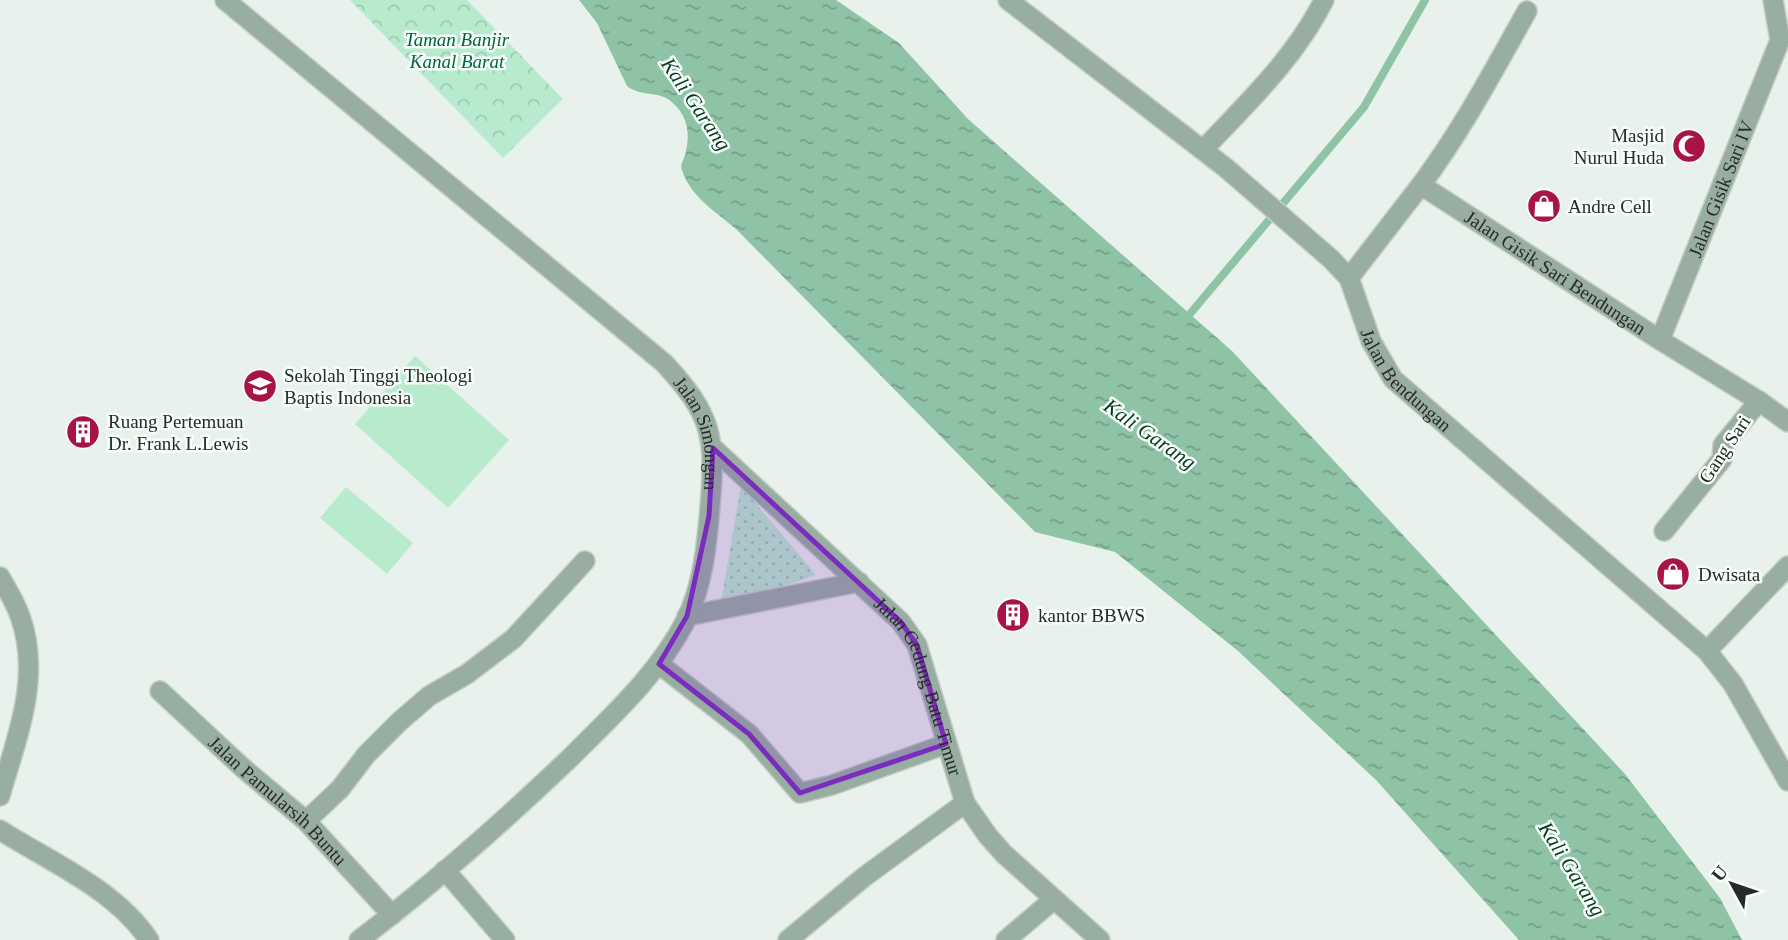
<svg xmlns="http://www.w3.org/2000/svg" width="1788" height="940" viewBox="0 0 1788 940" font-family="'Times New Roman',serif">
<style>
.grass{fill:url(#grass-dots)}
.park{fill:url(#park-crowns)}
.pitch{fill:#b8ebce}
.water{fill:url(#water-ripples)}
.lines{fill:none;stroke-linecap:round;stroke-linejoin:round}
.stream{stroke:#8ec4a5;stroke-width:8}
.minor-casing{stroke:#c6cdc9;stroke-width:22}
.tertiary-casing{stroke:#c6cdc9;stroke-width:22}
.minor{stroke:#97aea0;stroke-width:19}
.tertiary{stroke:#97aea0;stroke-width:19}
.marked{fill:#7b2cbf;fill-opacity:0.2;stroke:#7b2cbf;stroke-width:5;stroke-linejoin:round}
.labels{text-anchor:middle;stroke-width:5;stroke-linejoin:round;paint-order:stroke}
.park-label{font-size:19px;font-style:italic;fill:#02643f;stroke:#f6fef9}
.poi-label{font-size:19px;fill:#272a28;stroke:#f6fef9;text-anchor:start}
.street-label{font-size:19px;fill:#272a28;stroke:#f6fef9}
.water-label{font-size:21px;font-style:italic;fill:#093722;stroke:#f6fef9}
</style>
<defs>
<pattern id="grass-dots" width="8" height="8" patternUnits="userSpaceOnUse" patternTransform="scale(1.75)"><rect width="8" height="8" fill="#b8ebce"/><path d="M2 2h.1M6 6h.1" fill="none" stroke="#9ecab1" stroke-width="1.8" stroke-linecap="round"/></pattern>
<pattern id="park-crowns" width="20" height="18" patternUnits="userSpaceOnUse" patternTransform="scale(1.75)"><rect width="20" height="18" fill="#b8ebce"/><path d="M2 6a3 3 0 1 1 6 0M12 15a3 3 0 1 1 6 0" fill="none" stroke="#9ecab1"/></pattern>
<pattern id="water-ripples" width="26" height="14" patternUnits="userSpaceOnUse" patternTransform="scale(1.75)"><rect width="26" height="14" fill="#8ec4a5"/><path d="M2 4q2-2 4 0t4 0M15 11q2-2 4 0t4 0" fill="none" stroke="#749f86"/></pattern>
</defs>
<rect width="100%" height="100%" fill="#e9f1ec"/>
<path class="grass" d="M741 486 816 575 720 608Z"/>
<path class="park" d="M350 0H467L563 99 503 158Z"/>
<path class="pitch" d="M415 356 509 440 448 508 355 424Z
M346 487 413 543 387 574 320 518Z"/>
<path class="water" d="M579 0H836L899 43 968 119 1232 351 1625 774 1720 898 1742 940H1519L1376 780 1238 651 1115 552 1035 532 736 229C717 213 689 195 682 170 680 165 683 161 685 155 690 137 689 119 675 105 659 88 644 99 627 86L597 23Z"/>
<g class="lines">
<path class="stream" d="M1184 321 1364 107 1425 0"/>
<g class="minor-casing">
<g id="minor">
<path d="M1773 0 1780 40"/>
<path d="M1203 150C1247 103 1295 58 1324 0"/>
<path d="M1421 185C1462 130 1494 70 1527 11"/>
<path id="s1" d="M1349 278 1421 185 1660 340 1759 401 1788 422"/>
<path id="s2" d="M1660 340 1780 40"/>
<path id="s3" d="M713 448 901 622 917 645 965 803 988 836 1004 854 1100 940"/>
<path d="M1664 531 1722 459 1723 445 1759 401"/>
<path d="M0 577C7 589 15 602 20 616 42 677 17 736 0 796"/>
<path d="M687 616 859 582"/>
<path d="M1707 651 1788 566"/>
<path d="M659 664 749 734 800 793 832 785 946 744"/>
<path id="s4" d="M160 691 243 768 306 821 392 915"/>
<path d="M306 821 340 789 366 755 399 722 429 696 467 674 513 639 585 561"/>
<path d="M0 830C50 862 115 889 149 940"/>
<path d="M445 870 505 940"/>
<path d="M788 940 864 877 965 803"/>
<path d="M1006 940 1053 900"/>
</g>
</g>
<g class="tertiary-casing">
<g id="tertiary">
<path id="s5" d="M225 0 664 363C712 415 716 436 710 506 707 544 703 585 686 620 659 673 613 715 571 757 504 821 433 884 359 940"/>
<path id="s6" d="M1008 0 1226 168 1331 259 1349 278 1371 341 1393 379 1707 651 1733 684 1788 781"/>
</g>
</g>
<use href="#minor" class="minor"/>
<use href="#tertiary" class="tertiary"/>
</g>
<path class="marked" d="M713 448 901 622 917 645 946 744 800 793 749 734 659 664 687 616 709 516Z"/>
<defs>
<g id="mosque-disc" transform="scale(1.75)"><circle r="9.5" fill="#a91447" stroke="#f6fef9"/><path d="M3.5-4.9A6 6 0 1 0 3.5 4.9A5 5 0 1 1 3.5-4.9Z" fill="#fff"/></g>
<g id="shop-disc" transform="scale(1.75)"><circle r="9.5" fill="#a91447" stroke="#f6fef9"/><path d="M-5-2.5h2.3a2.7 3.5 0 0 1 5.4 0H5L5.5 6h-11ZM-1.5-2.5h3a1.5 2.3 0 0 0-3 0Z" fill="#fff"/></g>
<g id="university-disc" transform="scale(1.75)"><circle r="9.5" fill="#a91447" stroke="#f6fef9"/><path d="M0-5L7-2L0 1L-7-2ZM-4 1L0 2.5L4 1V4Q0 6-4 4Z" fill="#fff"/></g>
<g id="building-disc" transform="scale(1.75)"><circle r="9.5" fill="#a91447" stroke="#f6fef9"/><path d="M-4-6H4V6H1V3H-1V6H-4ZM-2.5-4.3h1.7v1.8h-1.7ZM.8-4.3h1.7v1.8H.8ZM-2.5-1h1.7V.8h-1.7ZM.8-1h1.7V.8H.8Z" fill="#fff"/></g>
</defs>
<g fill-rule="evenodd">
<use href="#mosque-disc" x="1689" y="146"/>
<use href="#shop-disc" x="1544" y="206"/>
<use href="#university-disc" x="260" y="386"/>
<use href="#building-disc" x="83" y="432"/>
<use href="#shop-disc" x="1673" y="574"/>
<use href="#building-disc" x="1013" y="615"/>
</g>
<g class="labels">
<g class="park-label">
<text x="457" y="46">Taman Banjir<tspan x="457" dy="22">Kanal Barat</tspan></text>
</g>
<g class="poi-label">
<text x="1664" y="142" text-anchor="end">Masjid<tspan x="1664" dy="22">Nurul Huda</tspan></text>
<text x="1568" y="213">Andre Cell</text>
<text x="284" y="382">Sekolah Tinggi Theologi<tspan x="284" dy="22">Baptis Indonesia</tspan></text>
<text x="108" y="428">Ruang Pertemuan<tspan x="108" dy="22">Dr. Frank L.Lewis</tspan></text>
<text x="1698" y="581">Dwisata</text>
<text x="1038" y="622">kantor BBWS</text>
</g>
<g class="street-label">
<text dy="7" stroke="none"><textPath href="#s2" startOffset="163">Jalan Gisik Sari IV</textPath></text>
<text dy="7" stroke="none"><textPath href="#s1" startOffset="278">Jalan Gisik Sari Bendungan</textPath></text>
<text dy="7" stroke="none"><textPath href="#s6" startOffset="560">Jalan Bendungan</textPath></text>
<text dy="7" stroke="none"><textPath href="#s5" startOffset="651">Jalan Simongan</textPath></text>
<text transform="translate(1724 449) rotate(-56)" y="7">Gang Sari</text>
<text dy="7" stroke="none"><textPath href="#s3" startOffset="322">Jalan Gedung Batu Timur</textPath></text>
<text dy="7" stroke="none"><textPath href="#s4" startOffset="161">Jalan Pamularsih Buntu</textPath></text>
</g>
<g class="water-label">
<text transform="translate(696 104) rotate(56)" y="7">Kali Garang</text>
<text transform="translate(1150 434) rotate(35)" y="7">Kali Garang</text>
<text transform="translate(1572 869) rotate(58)" y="7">Kali Garang</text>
</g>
</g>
<g transform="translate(1732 884) rotate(310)" stroke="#f6fef9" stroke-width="5" paint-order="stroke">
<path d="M0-5L12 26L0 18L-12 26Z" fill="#272a28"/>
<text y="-10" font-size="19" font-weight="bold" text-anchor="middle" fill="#272a28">U</text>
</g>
</svg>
